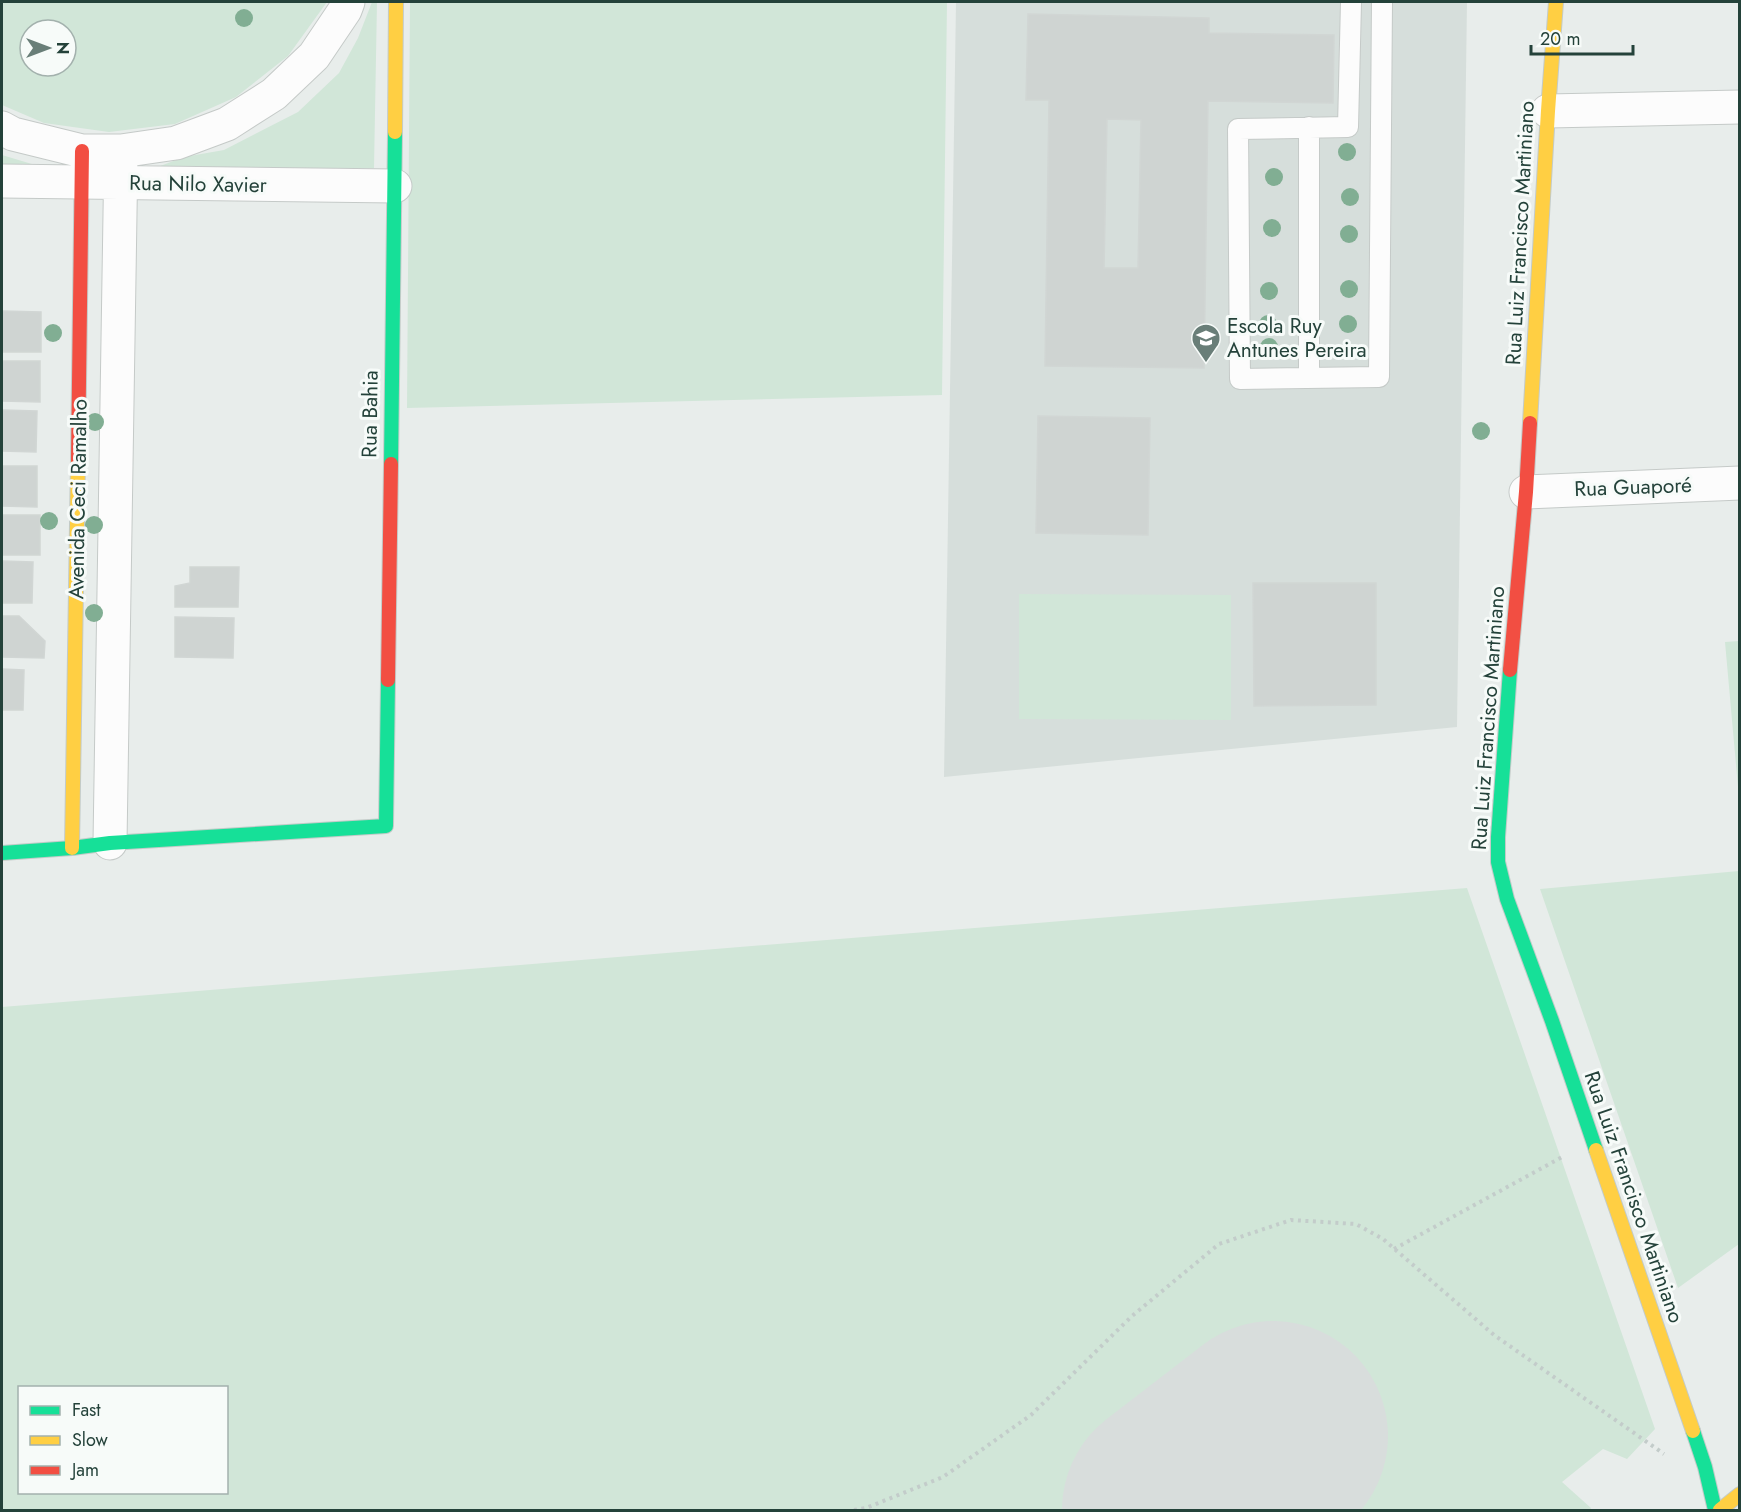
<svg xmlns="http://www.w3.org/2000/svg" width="1741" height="1512" viewBox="0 0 1741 1512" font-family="Jost,sans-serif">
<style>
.built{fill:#d6dedb}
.green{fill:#d1e6d8;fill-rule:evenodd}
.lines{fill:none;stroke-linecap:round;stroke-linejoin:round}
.runway{stroke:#d8dddc;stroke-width:230}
.building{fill:#cfd4d2;stroke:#d1d6d4;stroke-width:1.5;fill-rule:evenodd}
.lane-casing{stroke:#c5cac8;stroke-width:22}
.street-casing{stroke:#c5cac8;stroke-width:35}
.fast-casing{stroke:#c3cbc8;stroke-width:16}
.slow-casing{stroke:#c3cbc8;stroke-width:16}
.jam-casing{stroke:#c3cbc8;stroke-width:16}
.path{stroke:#c3ccca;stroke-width:4;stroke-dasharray:3 4.5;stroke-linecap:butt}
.lane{stroke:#fcfcfc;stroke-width:20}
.street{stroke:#fcfcfc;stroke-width:33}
.fast{stroke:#16e098;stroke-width:14}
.slow{stroke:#ffcf43;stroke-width:14}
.jam{stroke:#f24e42;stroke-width:14}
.tree{fill:#81ae93}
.labels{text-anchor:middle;stroke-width:6;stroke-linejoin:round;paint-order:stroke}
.street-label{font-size:21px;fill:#24423a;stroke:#f7fbf9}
.poi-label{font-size:21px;fill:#24423a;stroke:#f7fbf9;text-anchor:start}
</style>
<rect width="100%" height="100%" fill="#e8edeb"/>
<path class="built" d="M956 2H1467L1457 727 944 777Z"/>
<path class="green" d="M2 2H327L288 56 236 97 175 124 109 132 44 123 2 105ZM30 30H66V66H30Z
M372 2H377L374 168H155L184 157 224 150 298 112 339 73 358 38Z
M410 2H947L942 395 407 408Z
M2 155 55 171 2 170Z
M1019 594 1231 595V720L1019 719Z
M1739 641H1740L1739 798 1725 642Z
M1739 871V1244L1678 1288 1540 889Z
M1467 888 1655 1429 1627 1459 1603 1449 1562 1482 1591 1508 1590 1510H2V1007ZM20 1388H226V1492H20Z"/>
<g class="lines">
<path class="runway" d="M1177 1510 1273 1436"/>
</g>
<path class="building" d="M1028 14 1209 18V33L1334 35 1333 103 1208 101 1204 368 1045 366 1049 100H1026ZM1107 119 1141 120 1138 268H1104Z
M2 311 41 312V352H2Z
M2 361H40V402L2 401Z
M2 410 37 411 36 452 2 451Z
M1038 416 1150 418 1148 535 1036 533Z
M2 466H37V507L2 506Z
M2 515H40V555H2Z
M2 561 33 562 32 603H2Z
M190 567H239L238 607H175V586L190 583Z
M1253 583H1376V705L1254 706Z
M2 616H19L45 641 44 658 2 657Z
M175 617 234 618 233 658 175 657Z
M2 669 24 670 23 710H2Z"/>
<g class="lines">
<g class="lane-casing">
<path id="lane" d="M1351 2 1348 127 1238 129 1240 379 1379 377 1382 2
M1309 378V127"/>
</g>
<g class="street-casing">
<path id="street" d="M1548 111 1740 107
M2 128 13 134 82 151H121L176 143 227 124 274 94 314 56 345 10 348 2
M2 181 395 186
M1526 492 1740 483
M110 843 121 151"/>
</g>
<g class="fast-casing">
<path id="fast" d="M391 464 395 132
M1510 670 1498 837V862L1507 899 1552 1021 1596 1150
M2 853 72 848 110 843 386 826 388 680
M1693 1431 1705 1467 1715 1510"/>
</g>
<g class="slow-casing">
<path id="slow" d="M395 132 396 2
M1530 423 1548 111 1556 2
M72 848 78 460
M1596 1150 1693 1431
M1720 1510 1740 1494"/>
</g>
<g class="jam-casing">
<path id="jam" d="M78 460 82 151
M1510 670 1526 492 1530 423
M388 680 391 464"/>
</g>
<path class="path" d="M1394 1249 1564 1156
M854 1510 866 1508 943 1477 1031 1415 1132 1316 1219 1244 1291 1220 1356 1224 1383 1239 1494 1335 1664 1454"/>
<use href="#lane" class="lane"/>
<use href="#street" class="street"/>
<use href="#fast" class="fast"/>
<use href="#slow" class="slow"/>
<use href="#jam" class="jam"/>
</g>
<g class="tree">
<circle cx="244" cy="18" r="9"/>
<circle cx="1347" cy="152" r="9"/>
<circle cx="1274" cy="177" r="9"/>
<circle cx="1350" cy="197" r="9"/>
<circle cx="1272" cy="228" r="9"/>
<circle cx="1349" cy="234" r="9"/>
<circle cx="1349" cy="289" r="9"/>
<circle cx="1269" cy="291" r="9"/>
<circle cx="1268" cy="324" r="9"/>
<circle cx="1348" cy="324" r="9"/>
<circle cx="53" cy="333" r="9"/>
<circle cx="1269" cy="347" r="9"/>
<circle cx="95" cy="422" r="9"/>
<circle cx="1481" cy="431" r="9"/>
<circle cx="49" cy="521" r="9"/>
<circle cx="94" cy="525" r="9"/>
<circle cx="94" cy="613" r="9"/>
</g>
<defs>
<g id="university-pin" transform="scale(1.5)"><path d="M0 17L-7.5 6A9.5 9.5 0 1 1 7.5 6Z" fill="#697e78" stroke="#f7fbf9"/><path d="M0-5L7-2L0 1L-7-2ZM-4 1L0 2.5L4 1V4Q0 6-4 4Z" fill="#fff"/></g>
</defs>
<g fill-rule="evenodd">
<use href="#university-pin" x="1206" y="338"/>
</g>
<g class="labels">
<g class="street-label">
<text transform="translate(198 184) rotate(1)" y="7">Rua Nilo Xavier</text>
<text transform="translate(1520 233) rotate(-87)" y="7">Rua Luiz Francisco Martiniano</text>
<text transform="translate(370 414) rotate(-89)" y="7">Rua Bahia</text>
<text transform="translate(1633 487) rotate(-2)" y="7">Rua Guaporé</text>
<text transform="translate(78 499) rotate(-89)" y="7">Avenida Ceci Ramalho</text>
<text transform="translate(1488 718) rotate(-86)" y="7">Rua Luiz Francisco Martiniano</text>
<text transform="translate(1634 1197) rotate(71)" y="7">Rua Luiz Francisco Martiniano</text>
</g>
<g class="poi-label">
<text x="1227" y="333">Escola Ruy<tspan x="1227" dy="24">Antunes Pereira</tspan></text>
</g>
</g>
<rect width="1741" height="1512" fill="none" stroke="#24423a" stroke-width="6"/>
<rect x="18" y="1386" width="210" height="108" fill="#f7fbf9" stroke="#a3b1ad" stroke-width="1.5"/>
<rect x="30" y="1406" width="30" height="9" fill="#16e098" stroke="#a3b1ad" stroke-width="1.5"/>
<text x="72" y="1416" font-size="18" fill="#24423a">Fast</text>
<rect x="30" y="1436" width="30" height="9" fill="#ffcf43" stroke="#a3b1ad" stroke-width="1.5"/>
<text x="72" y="1446" font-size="18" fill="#24423a">Slow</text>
<rect x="30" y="1466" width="30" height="9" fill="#f24e42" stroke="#a3b1ad" stroke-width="1.5"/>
<text x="72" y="1476" font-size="18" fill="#24423a">Jam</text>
<g transform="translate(48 48) rotate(90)"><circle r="28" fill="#f7fbf9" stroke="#a3b1ad" stroke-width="1.5"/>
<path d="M0-4.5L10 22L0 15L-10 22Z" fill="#697e78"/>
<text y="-9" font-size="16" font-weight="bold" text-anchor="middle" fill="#24423a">N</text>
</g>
<path d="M1531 45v9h102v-9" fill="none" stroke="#24423a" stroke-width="3"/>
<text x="1540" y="45" font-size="18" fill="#24423a" stroke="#f7fbf9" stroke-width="4.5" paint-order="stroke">20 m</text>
</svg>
